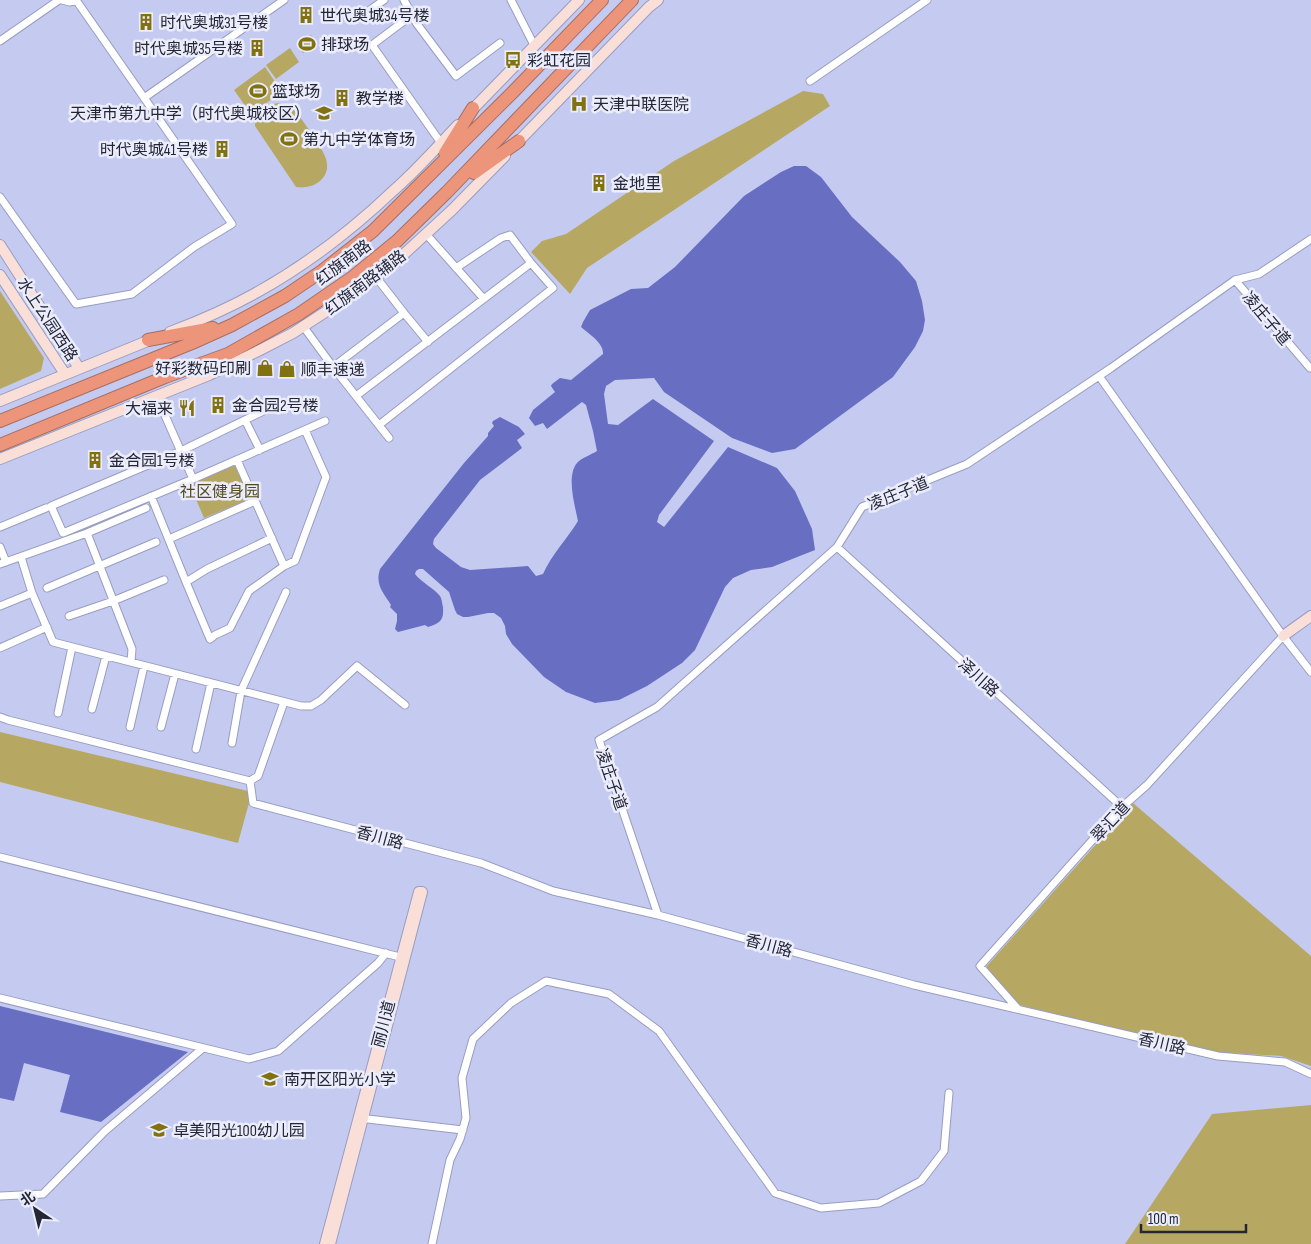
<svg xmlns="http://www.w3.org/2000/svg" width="1311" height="1244" viewBox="0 0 1311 1244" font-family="'Sofia Sans Condensed','Noto Sans SC',sans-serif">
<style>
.green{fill:#b6a863}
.water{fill:#686ec1}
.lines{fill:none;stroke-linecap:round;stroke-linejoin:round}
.street-casing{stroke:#989dc1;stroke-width:9}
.secondary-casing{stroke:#989dc1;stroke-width:12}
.highway-casing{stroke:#a66e62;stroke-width:14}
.street{stroke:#fff;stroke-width:7}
.secondary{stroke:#f9dfd7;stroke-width:10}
.highway{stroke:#ec957a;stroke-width:12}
.labels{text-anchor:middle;stroke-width:5;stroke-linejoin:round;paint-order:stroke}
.poi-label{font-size:16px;fill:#242634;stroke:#ebedfd;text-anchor:start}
.street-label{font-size:16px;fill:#242634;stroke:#ebedfd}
.park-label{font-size:16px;fill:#52491e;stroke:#ebedfd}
</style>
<rect width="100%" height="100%" fill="#c5cbf0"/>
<path class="green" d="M311 35 317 43 303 53 297 46Z
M290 48 299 62 276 79 266 65Z
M265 67 282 92 251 114 234 90Z
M803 91 823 94 830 106 587 268 570 294 531 252 542 241 566 234 674 161Z
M280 103C286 106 292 108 297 113 303 121 324 150 326 159 332 178 313 190 296 187L255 126C255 111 266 104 280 103Z
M0 291 44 358 41 371 0 389Z
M236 464 250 499 204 518 189 483Z
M0 732 252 792 238 843 0 782Z
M1133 803 1311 956V1066L1281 1056 1211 1052 1019 1005 986 967Z
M1311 1105V1244H1125L1212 1114Z"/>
<path class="water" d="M794 166H806L821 177 852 217 900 262 916 281 922 301 925 320 923 331 915 347 893 377 795 449 772 453 732 438 664 392 654 378 615 380 606 386 604 394 608 424 618 425 653 399 714 441 659 515 657 522 664 527 728 447 777 468 795 491 812 529 815 550 772 567 751 570 733 578 725 587 695 650 682 663 647 686 619 700 595 703 566 692 544 677 512 644 506 634 505 626 501 618 494 613H488L468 617H463L457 614 455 610 449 592 423 569H419L416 571 415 574C422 583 434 588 440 596 442 599 442 604 443 607 444 621 440 623 428 627L425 625 398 632 395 629 397 621V614L390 607 391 605C383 592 375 585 380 569L464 463 488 436V433L494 426 492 423 493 421 500 417 519 427 525 434 517 440 522 448 480 480 434 539 433 544 436 548 461 567 470 570 528 566 536 576 543 574C552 554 567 539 578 521 575 506 566 476 577 463 581 458 591 455 597 451L593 431 586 405 582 402 547 429 543 423 535 426 529 418 533 410 555 392 551 386 552 384 560 378 571 380 603 354C604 343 589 334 581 327L583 322 590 310 631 289 648 288 675 267 744 196 781 172Z
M0 1006 188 1052 101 1122 60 1112 70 1075 24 1063 14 1101 0 1098Z"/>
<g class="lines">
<g class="street-casing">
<path id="street" d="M62 0 70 2 76 0
M404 0 417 24 456 76 500 43
M511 0 534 45
M412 15 372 45 441 143
M359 18 384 0
M0 41 59 0
M810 81 927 0
M144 98 284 0
M0 197 76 304 132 294 194 247 232 224 76 0
M426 234 484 299
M1235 280 1259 274 1311 239
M404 313 428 342
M303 326 333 367 404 313 376 277
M333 367 389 438
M1099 376 1283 636 1311 672
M156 395 193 479
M356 396 531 263 510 235 501 238 456 268
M282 402 181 451 51 506 63 533 193 479 325 421
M245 420 260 450
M379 425 553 288 531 263
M151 496 186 582 207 569 272 538
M0 527 46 508
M87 533 132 649 131 662
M169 539 255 501
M0 547 6 562
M837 547 1122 807
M21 557 32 593 53 642 301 706H311L321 700 357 666 405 705
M0 564 87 533 146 508
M284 566 295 561 326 477 305 430
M186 582 210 639 215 635 230 628 249 591 284 566 237 460
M47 588 156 542
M0 606 32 593
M69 616 113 601 164 580
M0 648 47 627
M92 709 106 656
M58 713 72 647
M0 717 8 720 250 781 258 776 284 702
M130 727 144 666
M161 727 175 674
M232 743 241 691 286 592
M196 749 211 683
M250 781 253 803 481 863 553 891 658 915 914 985 1218 1056 1285 1062 1311 1074
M0 857 404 958
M658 915 599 740 657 707 837 547 862 507 967 464 1111 368 1235 280 1310 368H1311
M0 998 249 1059 278 1051 378 963 386 953
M1018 1009 980 966 1122 807 1147 785 1283 636
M359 1118 463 1130
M0 1196 43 1194 105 1131 203 1048
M432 1244 450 1160 460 1139 466 1118 462 1078 473 1039 511 1003 546 981 609 994 659 1031 775 1193 821 1208 879 1203 921 1181 944 1151 949 1093"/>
</g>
<g class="secondary-casing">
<path id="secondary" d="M470 112 579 0
M515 145 649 7 658 0
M0 245 79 368
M0 275 65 374
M170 332C199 321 227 309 254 294 305 266 352 230 394 190 417 170 437 147 458 125
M0 401 155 338
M0 459 209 375 260 350 293 333 333 307 391 266 452 210 505 156
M1283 636 1311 616
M325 1244 419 892H422L330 1244"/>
</g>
<g class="highway-casing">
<path id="highway" d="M445 153 473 108
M474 173 519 141
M148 340 213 328
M0 421 192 343 232 325 285 296 322 271 373 231 514 91 602 0
M0 445 165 377 228 354 299 314 353 277 397 241 447 192 632 0"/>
</g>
<use href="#street" class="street"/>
<use href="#secondary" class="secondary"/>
<use href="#highway" class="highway"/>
</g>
<defs>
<g id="building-bare" transform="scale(1.35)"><path d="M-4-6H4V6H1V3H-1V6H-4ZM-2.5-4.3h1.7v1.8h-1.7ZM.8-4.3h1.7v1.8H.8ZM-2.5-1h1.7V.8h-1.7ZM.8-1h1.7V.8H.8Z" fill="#817110" stroke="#ebedfd" stroke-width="2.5" paint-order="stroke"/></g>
<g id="stadium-bare" transform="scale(1.35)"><path d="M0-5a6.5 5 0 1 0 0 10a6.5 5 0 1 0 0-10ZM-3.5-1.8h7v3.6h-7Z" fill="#817110" stroke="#ebedfd" stroke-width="2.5" paint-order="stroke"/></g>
<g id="bus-bare" transform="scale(1.35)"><path d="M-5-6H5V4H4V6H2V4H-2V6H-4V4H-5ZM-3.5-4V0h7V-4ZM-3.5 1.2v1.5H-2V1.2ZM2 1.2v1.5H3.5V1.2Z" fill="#817110" stroke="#ebedfd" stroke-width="2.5" paint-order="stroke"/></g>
<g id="hospital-bare" transform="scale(1.35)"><path d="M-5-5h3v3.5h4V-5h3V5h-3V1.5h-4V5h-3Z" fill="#817110" stroke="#ebedfd" stroke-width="2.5" paint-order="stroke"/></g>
<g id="school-bare" transform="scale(1.35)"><path d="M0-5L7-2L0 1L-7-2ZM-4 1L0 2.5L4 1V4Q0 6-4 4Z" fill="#817110" stroke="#ebedfd" stroke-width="2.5" paint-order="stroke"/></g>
<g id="shop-bare" transform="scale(1.35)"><path d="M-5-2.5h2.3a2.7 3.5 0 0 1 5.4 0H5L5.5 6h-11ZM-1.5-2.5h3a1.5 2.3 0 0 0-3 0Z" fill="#817110" stroke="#ebedfd" stroke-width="2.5" paint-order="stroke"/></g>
<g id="restaurant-bare" transform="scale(1.35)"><path d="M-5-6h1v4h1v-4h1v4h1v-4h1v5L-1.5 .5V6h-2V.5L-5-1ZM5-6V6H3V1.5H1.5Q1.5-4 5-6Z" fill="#817110" stroke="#ebedfd" stroke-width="2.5" paint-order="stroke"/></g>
</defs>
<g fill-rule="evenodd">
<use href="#building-bare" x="306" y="15"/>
<use href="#building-bare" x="146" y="22"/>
<use href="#stadium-bare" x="307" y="44"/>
<use href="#building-bare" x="257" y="48"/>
<use href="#bus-bare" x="513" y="60"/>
<use href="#stadium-bare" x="258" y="91"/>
<use href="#building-bare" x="342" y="98"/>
<use href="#hospital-bare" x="579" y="104"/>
<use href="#school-bare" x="324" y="113"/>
<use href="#stadium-bare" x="289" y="139"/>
<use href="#building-bare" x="222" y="149"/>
<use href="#building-bare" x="599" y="183"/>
<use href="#shop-bare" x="265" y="368"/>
<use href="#shop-bare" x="287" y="369"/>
<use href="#building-bare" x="218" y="405"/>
<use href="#restaurant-bare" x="187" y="408"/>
<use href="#building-bare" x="95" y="460"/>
<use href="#school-bare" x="270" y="1079"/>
<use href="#school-bare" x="159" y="1130"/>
</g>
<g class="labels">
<g class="poi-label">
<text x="320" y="21">世代奥城34号楼</text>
<text x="160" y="28">时代奥城31号楼</text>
<text x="321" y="50">排球场</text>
<text x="243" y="54" text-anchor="end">时代奥城35号楼</text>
<text x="527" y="66">彩虹花园</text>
<text x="272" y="97">篮球场</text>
<text x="356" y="104">教学楼</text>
<text x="593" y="110">天津中联医院</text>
<text x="310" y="119" text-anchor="end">天津市第九中学（时代奥城校区）</text>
<text x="303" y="145">第九中学体育场</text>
<text x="208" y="155" text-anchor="end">时代奥城41号楼</text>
<text x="613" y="189">金地里</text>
<text x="251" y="374" text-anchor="end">好彩数码印刷</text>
<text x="301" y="375">顺丰速递</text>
<text x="232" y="411">金合园2号楼</text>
<text x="173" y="414" text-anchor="end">大福来</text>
<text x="109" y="466">金合园1号楼</text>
<text x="284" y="1085">南开区阳光小学</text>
<text x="173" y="1136">卓美阳光100幼儿园</text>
</g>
<g class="street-label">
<text transform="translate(343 262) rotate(-37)" y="6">红旗南路</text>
<text transform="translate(365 282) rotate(-37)" y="6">红旗南路辅路</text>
<text transform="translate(1267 318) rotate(50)" y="6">凌庄子道</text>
<text transform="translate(48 319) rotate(57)" y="6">水上公园西路</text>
<text transform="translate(898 493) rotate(-22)" y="6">凌庄子道</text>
<text transform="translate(979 677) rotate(42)" y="6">泽川路</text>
<text transform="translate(612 779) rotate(71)" y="6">凌庄子道</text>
<text transform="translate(1110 821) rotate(-47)" y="6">翠汇道</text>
<text transform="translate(380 837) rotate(15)" y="6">香川路</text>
<text transform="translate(769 945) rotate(15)" y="6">香川路</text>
<text transform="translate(383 1024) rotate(-75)" y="6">丽川道</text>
<text transform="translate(1162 1043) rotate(13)" y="6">香川路</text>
</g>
<g class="park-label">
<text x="220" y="497">社区健身园</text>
</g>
</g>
<g transform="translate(35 1209) rotate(325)" stroke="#ebedfd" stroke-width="4" paint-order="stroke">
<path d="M0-4L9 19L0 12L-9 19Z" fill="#242634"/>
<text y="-8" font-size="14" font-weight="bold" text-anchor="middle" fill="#242634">北</text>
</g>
<path d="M1141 1224v8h105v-8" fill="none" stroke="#242634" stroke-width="2.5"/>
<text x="1148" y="1224" font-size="15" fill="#242634" stroke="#ebedfd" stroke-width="4" paint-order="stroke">100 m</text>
</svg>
